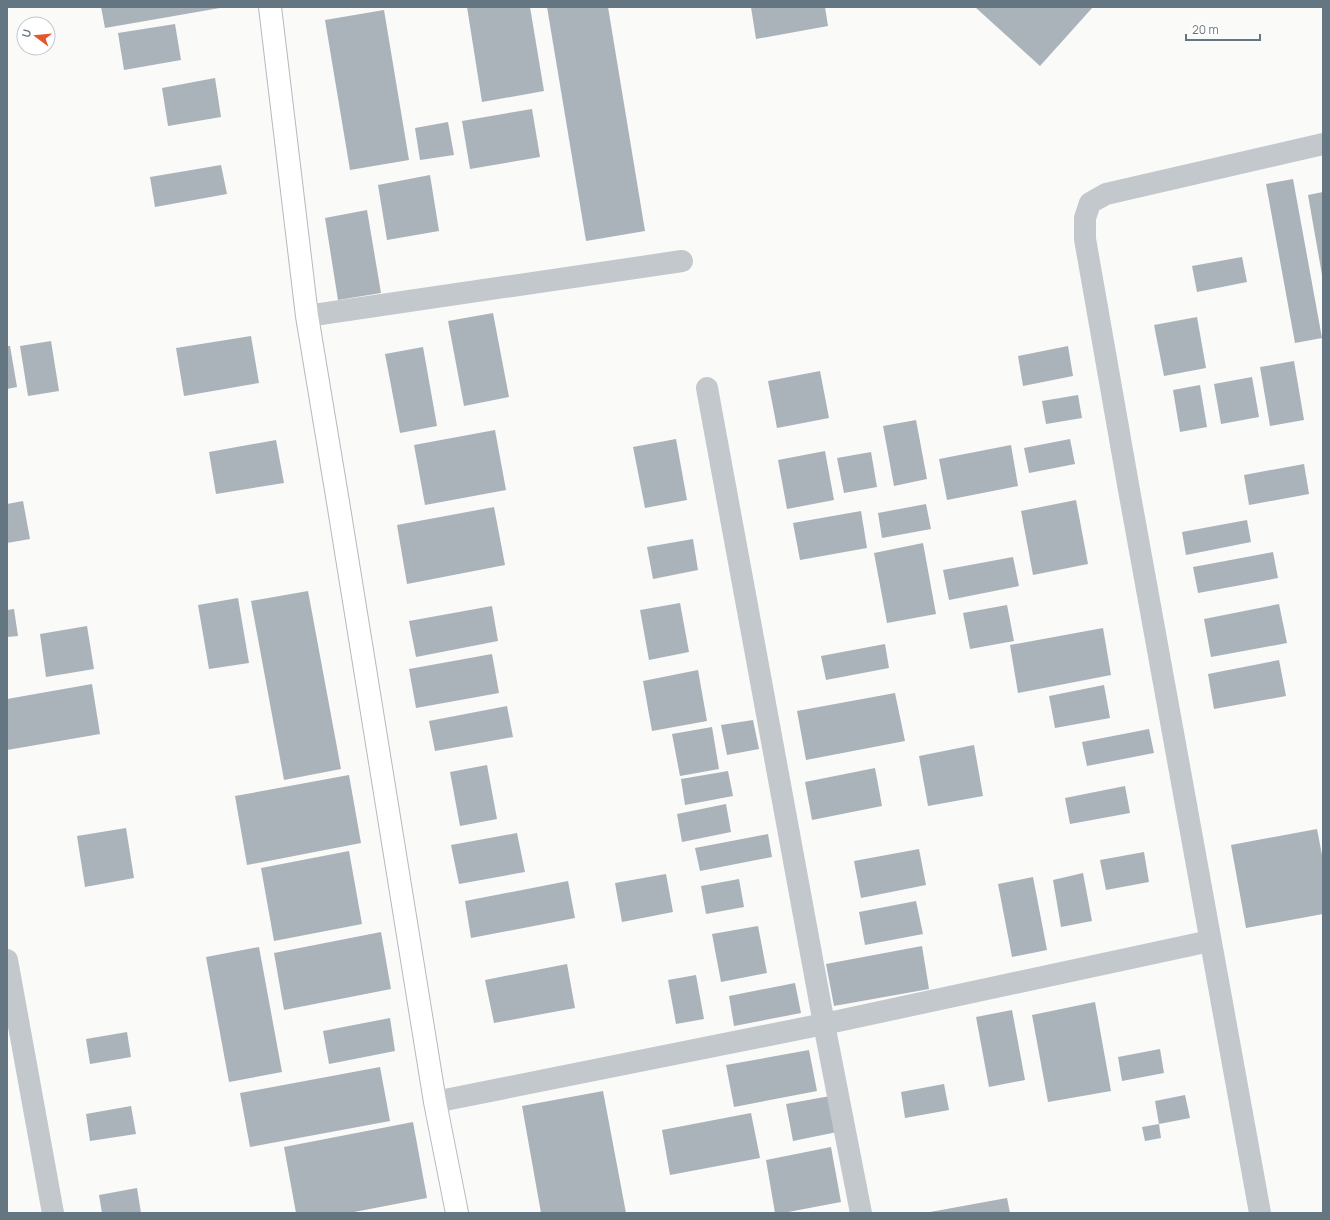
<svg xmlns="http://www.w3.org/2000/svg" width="1330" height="1220" viewBox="0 0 1330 1220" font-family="Manrope,sans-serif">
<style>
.building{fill:#aab3b9}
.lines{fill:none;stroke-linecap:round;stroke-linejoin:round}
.major-casing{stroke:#b5babe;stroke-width:24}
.minor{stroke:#c3c8cc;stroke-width:22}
.major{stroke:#fff;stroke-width:22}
</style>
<rect width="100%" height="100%" fill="#fafaf8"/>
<path class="building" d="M101 7H220V8L105 28Z
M467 7H530L544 91 482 102Z
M547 7H608L645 231 586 241Z
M751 7H825L828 26 756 39Z
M975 7H1093L1040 66Z
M384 10 409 160 350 170 325 20Z
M175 24 181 60 124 70 118 33Z
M215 78 221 117 168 126 162 88Z
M532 109 540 157 470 169 462 121Z
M448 122 454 155 420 160 415 128Z
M221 165 227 194 155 207 150 177Z
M430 175 439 231 387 240 378 185Z
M1293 179 1322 338 1295 343 1266 184Z
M1323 192V275H1322L1308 195Z
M367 210 381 293 338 300 325 218Z
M1242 257 1247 282 1197 292 1192 266Z
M493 313 509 397 464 406 448 321Z
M1197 317 1206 368 1164 376 1154 325Z
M251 336 259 383 184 396 176 348Z
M51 341 59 391 28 396 20 346Z
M7 346H10L17 387 7 389Z
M1068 346 1073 376 1023 386 1018 356Z
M423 347 437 426 400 433 385 354Z
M1294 361 1304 420 1270 426 1260 367Z
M820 371 829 418 777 428 768 381Z
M1252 377 1259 417 1221 424 1214 384Z
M1200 385 1207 427 1180 432 1173 390Z
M1078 395 1082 418 1046 424 1042 401Z
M916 420 927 479 894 486 883 426Z
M495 430 506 490 425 505 414 445Z
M676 439 687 500 645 508 633 447Z
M1070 439 1075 464 1029 473 1024 448Z
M276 440 284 483 216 494 209 452Z
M1011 445 1018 486 947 500 939 459Z
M825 451 834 500 787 509 778 460Z
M871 452 877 487 844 493 837 458Z
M1304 464 1309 494 1249 505 1244 475Z
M1076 500 1088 564 1033 575 1021 511Z
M23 501 30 539 7 543V504Z
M926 504 931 529 882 538 878 513Z
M494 507 505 565 407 584 397 525Z
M861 511 867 548 800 560 793 523Z
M1247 520 1251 542 1186 555 1182 532Z
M693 539 698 570 653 579 647 547Z
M923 543 936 614 887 623 874 553Z
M1273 552 1278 578 1198 593 1193 567Z
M1013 557 1019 586 949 600 943 570Z
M308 591 341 769 284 780 251 601Z
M238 598 249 663 209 669 198 605Z
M680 603 689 652 649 660 640 610Z
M1279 604 1287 643 1211 657 1204 619Z
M1007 605 1014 641 970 649 963 613Z
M492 606 498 641 416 657 409 621Z
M14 609 18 636 7 637V610Z
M87 626 94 669 46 677 40 634Z
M1103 628 1111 675 1018 693 1010 645Z
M885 644 889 668 826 680 821 656Z
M492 654 499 693 416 708 409 669Z
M1279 660 1286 696 1214 709 1208 674Z
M698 670 707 721 652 731 643 681Z
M92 684 100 734 7 750V699Z
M1104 685 1110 718 1055 728 1049 696Z
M895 693 905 741 806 760 797 711Z
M507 706 513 737 435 751 429 721Z
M753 720 759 749 727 755 721 725Z
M712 727 719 769 680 776 672 734Z
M1149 729 1154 753 1087 766 1082 742Z
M974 745 983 796 928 806 919 756Z
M487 765 497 819 460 826 450 772Z
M875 768 882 806 812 820 805 782Z
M728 771 733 796 685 805 681 779Z
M349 775 361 843 247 865 235 796Z
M1125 786 1130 813 1070 824 1065 798Z
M726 804 731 832 682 842 677 814Z
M126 828 134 878 85 887 77 836Z
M1317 829 1323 860V914L1246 928 1231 845Z
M517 833 525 872 459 884 451 845Z
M768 834 772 857 700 871 695 848Z
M919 849 926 885 861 898 854 861Z
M349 851 362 924 274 941 261 868Z
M1144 852 1149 882 1106 890 1100 860Z
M1083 873 1092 921 1061 927 1053 880Z
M666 874 673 912 622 922 615 883Z
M1033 877 1047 950 1012 957 998 884Z
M739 879 744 907 706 914 701 886Z
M568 881 575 918 471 938 465 901Z
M916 901 923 934 865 945 859 912Z
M758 926 767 973 721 982 712 934Z
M381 932 391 989 284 1010 274 953Z
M922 946 929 989 834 1006 826 964Z
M259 947 282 1072 229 1082 206 957Z
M567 964 575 1008 494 1023 485 980Z
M696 975 704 1019 676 1024 668 980Z
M795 983 801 1013 734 1026 729 996Z
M1095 1002 1111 1091 1048 1102 1032 1015Z
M1012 1010 1025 1080 989 1087 976 1017Z
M390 1018 395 1051 329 1064 323 1031Z
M127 1032 131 1057 90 1064 86 1039Z
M1160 1049 1164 1073 1122 1081 1118 1057Z
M809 1050 817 1091 734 1107 726 1065Z
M380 1067 390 1121 250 1147 240 1093Z
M944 1084 949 1110 905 1118 901 1092Z
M603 1091 626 1213H541L522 1106Z
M1185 1095 1190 1118 1159 1124 1155 1101Z
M830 1096 837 1132 793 1141 786 1104Z
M131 1106 136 1134 90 1141 86 1114Z
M751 1113 760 1158 670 1175 662 1130Z
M413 1122 427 1198 349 1213H296L284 1147Z
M1159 1124 1161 1138 1145 1141 1142 1127Z
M831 1147 841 1202 783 1213H775L766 1160Z
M137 1188 141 1213H102L99 1195Z
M1007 1198 1010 1213H930V1212Z"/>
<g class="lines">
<g class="major-casing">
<path id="major" d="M270 7 307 316 338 502 435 1102 457 1213"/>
</g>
<path class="minor" d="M307 316 682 261
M707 388 824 1024 861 1213
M7 960 53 1213
M435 1102 824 1024 1210 941
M1260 1213 1129 490 1085 239V218L1090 203 1106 194 1323 144"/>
<use href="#major" class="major"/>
</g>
<rect width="1330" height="1220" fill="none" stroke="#657683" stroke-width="16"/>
<g transform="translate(36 36) rotate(286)"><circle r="19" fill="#ffffff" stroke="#c1c8cd"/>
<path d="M0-3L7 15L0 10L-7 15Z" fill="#e4572e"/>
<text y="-6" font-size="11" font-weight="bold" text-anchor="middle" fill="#657683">U</text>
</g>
<path d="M1186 34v6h74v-6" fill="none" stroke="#657683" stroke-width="2"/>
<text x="1192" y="34" font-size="12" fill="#657683" stroke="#ffffff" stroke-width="3" paint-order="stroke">20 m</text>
</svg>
